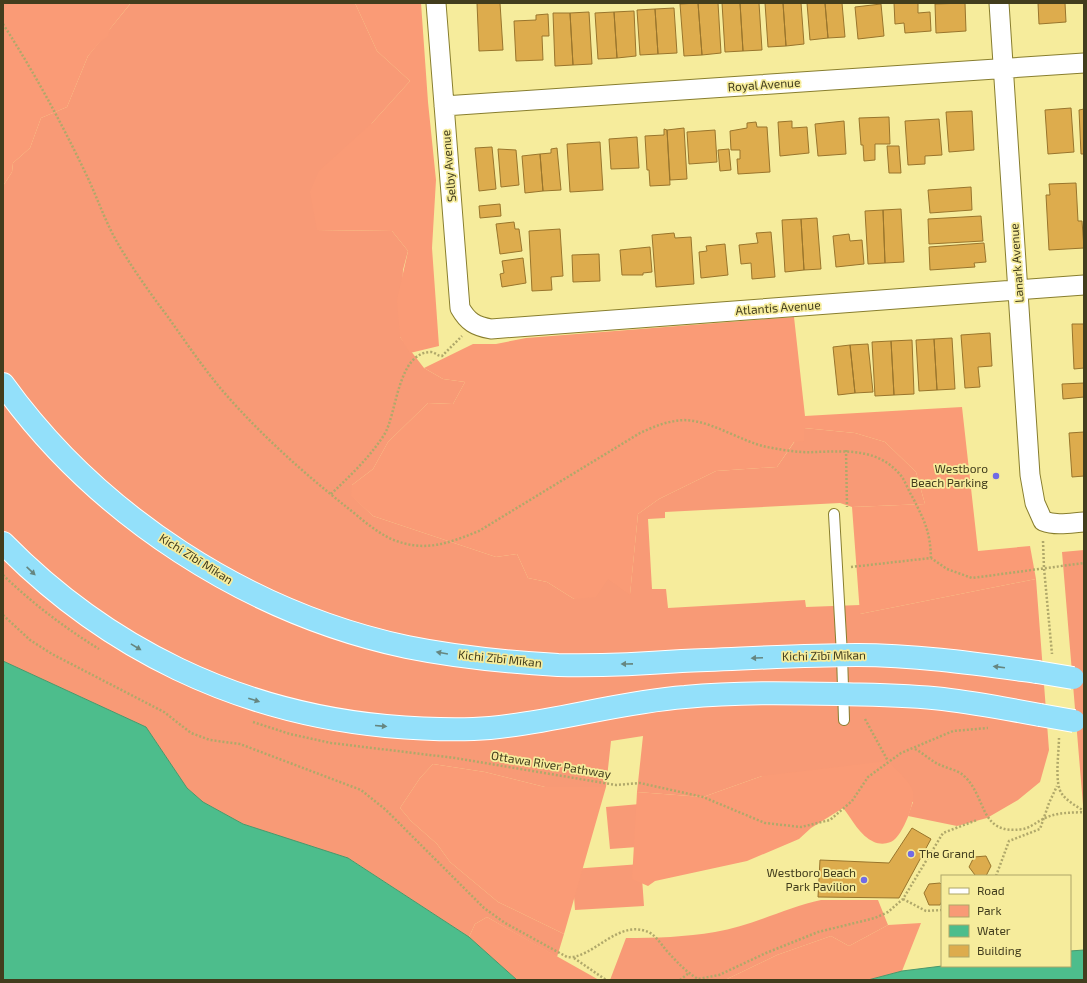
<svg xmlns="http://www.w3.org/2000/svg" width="1087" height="983" viewBox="0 0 1087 983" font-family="'Exo 2',sans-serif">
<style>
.green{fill:#f89a76}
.forest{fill:#fa9b76}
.water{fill:#4dbd8c;stroke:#4a976b}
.building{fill:#ddac4d;stroke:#99752c}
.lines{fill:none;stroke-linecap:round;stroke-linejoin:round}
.service-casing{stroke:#887e2e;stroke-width:12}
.minor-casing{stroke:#887e2e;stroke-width:21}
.trunk-casing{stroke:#fff;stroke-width:24}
.path{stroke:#b0a86a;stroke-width:2.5;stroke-dasharray:2 2;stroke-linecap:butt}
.service{stroke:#fff;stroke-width:10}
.minor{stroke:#fff;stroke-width:19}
.trunk{stroke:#93e0fa;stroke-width:22}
.trunk-bridge-casing{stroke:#fff;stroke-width:24;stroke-linecap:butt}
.trunk-bridge{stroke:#93e0fa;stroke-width:22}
.oneway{fill:#668680}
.poi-dot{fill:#716be6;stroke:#f6ec9c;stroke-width:1.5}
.labels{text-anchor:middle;stroke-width:3.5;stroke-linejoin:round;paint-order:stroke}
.street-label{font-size:12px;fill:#423d1d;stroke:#f6ec9c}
.poi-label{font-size:12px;fill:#423d1d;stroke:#f6ec9c;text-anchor:end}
</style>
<rect width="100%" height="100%" fill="#f6ec9c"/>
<path class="green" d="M131 3H355L377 51 410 81 372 123 317 230 392 231 408 251 403 270 400 337 424 368 443 379 465 382 453 404 428 403 388 442 373 469 352 485V496L373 516 496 557 517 554 528 578 547 582 574 599 608 578 630 594 638 514 659 499 716 471 777 467 804 428 855 433 885 442 916 472 925 504 852 507 840 503 665 512V518L648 519 652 589H666L668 608 805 600 806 607 860 605V614L1036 579 1049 750 1040 782 1018 800 987 818 957 826 908 816 913 802 762 776 703 797 637 792 643 736 611 741 606 787H545L485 772 433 764 420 778 400 808 411 821 437 844 450 862 498 902 564 934 557 957 487 917 475 924 469 937 350 859 243 824 203 802 187 788 146 727 3 661V186L12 172 13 163 30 148 41 118 67 107 88 56Z
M1084 550V817L1062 552Z
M674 801 679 844 610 849 606 807Z
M641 864 644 906 575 910 572 869Z
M821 900H878L888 925 849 946 831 936 777 955 725 980H610L626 938C655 938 686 937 715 932 751 926 785 908 821 900Z"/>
<path class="forest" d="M3 3H137L130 4 110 29 108 36 100 42 88 56 67 107 41 118 30 148 13 163 12 172 3 186Z
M355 3H421L428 102 436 180 432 248 439 346 410 353 400 337 397 300 408 251 392 231 317 230 310 192 319 171 372 123 410 81 377 51Z
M794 317 805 416 962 407 978 551 1030 546 1036 579 860 614 852 507 925 504 916 472 885 442 855 433 804 428V441L794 442 777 467 716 471 659 499 638 514 630 595 608 579 596 597 574 599 547 582 528 578 517 554 496 557 373 516 351 496 352 485 373 469 388 442 428 403 453 404 465 382 443 379 424 368 473 344H496L526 338Z
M888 761C895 769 909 781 912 789 917 800 904 830 896 838 891 844 881 845 874 842 860 836 852 819 843 808L811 828 799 839 747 861 655 881 648 886 632 879 637 792 703 797 762 776Z
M433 764 485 772 545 787H606L564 934 498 902 450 862 437 844 411 821 400 808 420 778Z
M487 917 599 980H517L469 937 475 924Z
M921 923 902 971 868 980H725L777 955 831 936 849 946 888 925Z"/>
<path class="water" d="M3 661 146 727 187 788 203 802 243 824 348 858 469 937 517 980H3Z
M1084 950V980H868L902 971 942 966H1070V951Z"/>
<path class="building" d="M477 3H500L503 50 479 51Z
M698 3H718L721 53 702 55Z
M698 3 702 55 684 56 680 4Z
M722 3H740L743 51 725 52Z
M740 3H759L762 50 743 51Z
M765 3H783L786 46 768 47Z
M783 3H801L804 44 786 46Z
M807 3H825L828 38 810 40Z
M825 3H842L845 37 828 38Z
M894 3H918V13L930 12 931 31 905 33 904 23 895 24Z
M965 3 966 31 936 33 935 4Z
M1038 3H1065L1066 22 1039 24Z
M881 4 884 36 858 39 855 7Z
M674 8 677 53 658 54 655 9Z
M655 9 658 54 640 55 637 10Z
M634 11 636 56 617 58 614 12Z
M589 12 592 64 573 65 570 13Z
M614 12 617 58 598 59 595 13Z
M553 13H570L573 65 555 66Z
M548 14 549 36H542L543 60 516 61 514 21 536 20V15Z
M1071 108 1074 152 1048 154 1045 110Z
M1084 109V154H1081L1079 110Z
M972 111 974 150 949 152 946 112Z
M889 117 890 144H875V160L864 161 863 145H861L859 118Z
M939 119 942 155 925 156V164L908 165 905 121Z
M792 121V128L807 127 809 153 780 156 778 122Z
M844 121 846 154 818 156 815 124Z
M756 122 757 127H767L770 172 738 174 737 159H740V150H731L730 131 747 128V123Z
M684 128 687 179 670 180 667 130Z
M664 129 667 130 670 185 650 186 649 170H647L645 136 664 135Z
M715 130 717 162 689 164 687 132Z
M637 137 639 168 611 169 609 139Z
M600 142 603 190 570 192 567 144Z
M887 146H899L901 173H889Z
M492 147 496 189 479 191 475 148Z
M557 148 561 190 543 191 540 154 551 153V149Z
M498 149 516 150 519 185 501 187Z
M729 149 731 170 720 171 718 150Z
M540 154 543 191 525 193 522 156Z
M1076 183 1078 221H1082L1084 248 1049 250 1046 195H1050L1049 184Z
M971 187 972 210 930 213 928 190Z
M500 204 501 216 480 218 479 206Z
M901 209 904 262 885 263 883 210Z
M883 210 885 263 868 264 865 211Z
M981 216 983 241 929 244 928 219Z
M817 218 821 269 804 270 801 219Z
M801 219 804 270 785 272 782 220Z
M514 222 515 229H519L522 251 500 254 496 224Z
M560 229 563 276 551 277 552 290 532 291 529 231Z
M771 232 775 277 752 279 751 263 741 264 739 245 758 243 756 233Z
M674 233 675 238 691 237 694 284 656 287 652 235Z
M849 234 850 241 862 240 864 264 836 267 833 236Z
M984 243 986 262 974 263 975 267 930 270 929 247Z
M725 244 728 275 701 278 699 252 707 251 706 246Z
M650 247 652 272 643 273V275H622L620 250Z
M599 254 600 281 573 282 572 255Z
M523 258 526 283 502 287 500 274 504 273 502 261Z
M1072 324H1084V368L1074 369Z
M990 333 992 366 978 367 980 387 965 388 961 335Z
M952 338 955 389 937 390 934 339Z
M934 339 937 390 919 391 916 340Z
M912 340 914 394 894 395 891 341Z
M891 341 894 395 875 396 872 342Z
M868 344 873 392 855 393 850 345Z
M850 345 855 393 838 395 833 347Z
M1084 383V397L1063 399 1062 384Z
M1084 432V476L1072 477 1069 433Z
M912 828 931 839 899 898 818 897 820 860 889 863Z
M986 856 991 866 986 876H974L975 875 969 867 974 857Z
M940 883 942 885V901L940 905H929L924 893 929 884Z"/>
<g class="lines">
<g class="service-casing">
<path id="service" d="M834 514 842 655 844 720"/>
</g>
<g class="minor-casing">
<path id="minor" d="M436 3 460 308C468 322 475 326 491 329L1084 285
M999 3 1030 475 1035 503 1043 521C1057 526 1070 523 1084 522
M444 106 1084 63"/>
</g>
<g class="trunk-casing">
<path id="trunk" d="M3 384C98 516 248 613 407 647 456 657 507 662 558 665 599 666 641 664 682 661 741 659 799 655 857 655 917 655 978 664 1037 672
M3 543C107 649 238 712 386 726 421 729 455 731 490 728 556 722 619 702 685 697 736 692 788 693 839 694 873 695 908 695 943 699 976 703 1008 709 1040 715"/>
</g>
<path class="path" d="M3 24C34 72 61 122 86 174 97 197 105 221 117 242 132 268 150 293 168 317 185 341 202 366 221 389 258 432 300 470 344 505 361 518 381 538 403 543 430 551 454 541 479 531L640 433C651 428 662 423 675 421 704 415 738 441 767 447 783 450 799 453 815 452 847 451 880 448 902 477 906 483 909 492 913 498 925 522 930 531 931 558
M846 450 847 507
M331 494C350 476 369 458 384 435 397 415 397 352 431 352 435 352 437 356 442 356L462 336
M1043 541 1044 568 1052 654
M851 567 931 558 947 569 972 578 1084 563
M3 575C32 603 65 628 99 649
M3 615 30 640 52 654 164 712 191 733 210 740 240 744 361 790 386 810 484 908 505 923 567 957C593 960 620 915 652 934 657 938 662 945 666 950 676 961 685 971 698 979L719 975 766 953 818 932 875 918 888 912 903 899 943 833 977 820
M865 719 888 761
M253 722 290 734 331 743 455 758 616 785 640 783 703 797 765 823 801 827 830 820 852 801 868 777 901 753 953 731 988 728
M1059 738C1059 752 1054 784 1062 794 1067 801 1076 806 1084 811
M915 749C923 753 930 760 938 764 946 768 957 770 963 775 988 797 978 836 1023 829 1030 828 1038 821 1045 818 1058 812 1070 813 1084 812
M996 876 1009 841 1040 829 1049 803 1057 786
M903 899 926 911 942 910
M574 958 606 980
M680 980 689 973"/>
<use href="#service" class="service"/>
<use href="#minor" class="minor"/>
<use href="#trunk" class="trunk"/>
<g class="trunk-bridge-casing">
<path id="trunk-bridge" d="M1037 672 1073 678
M1040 715 1074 721"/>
</g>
<use href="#trunk-bridge" class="trunk-bridge"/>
</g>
<defs><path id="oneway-solid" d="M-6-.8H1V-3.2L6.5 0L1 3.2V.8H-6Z"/></defs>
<g class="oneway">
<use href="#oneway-solid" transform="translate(31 571) rotate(43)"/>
<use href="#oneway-solid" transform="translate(136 647) rotate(31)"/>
<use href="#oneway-solid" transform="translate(442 653) rotate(-170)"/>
<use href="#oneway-solid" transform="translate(757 658) rotate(177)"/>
<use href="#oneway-solid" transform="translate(627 664) rotate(179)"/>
<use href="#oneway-solid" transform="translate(999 667) rotate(-173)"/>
<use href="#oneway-solid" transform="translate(254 700) rotate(17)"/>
<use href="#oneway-solid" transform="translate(381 726) rotate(5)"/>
</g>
<g class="poi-dot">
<circle cx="996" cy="476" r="4"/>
<circle cx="911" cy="854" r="4"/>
<circle cx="864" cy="880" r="4"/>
</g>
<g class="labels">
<g class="street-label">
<text transform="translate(764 85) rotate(-4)" y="4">Royal Avenue</text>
<text transform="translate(449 166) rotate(-95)" y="4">Selby Avenue</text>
<text transform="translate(1017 263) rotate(-94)" y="4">Lanark Avenue</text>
<text transform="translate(778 308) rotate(-4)" y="4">Atlantis Avenue</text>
<text transform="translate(196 559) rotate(32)" y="4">Kichi Zībī Mīkan</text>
<text transform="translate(824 656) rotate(-1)" y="4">Kichi Zībī Mīkan</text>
<text transform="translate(500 659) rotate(6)" y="4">Kichi Zībī Mīkan</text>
<text transform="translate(551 765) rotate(9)" y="4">Ottawa River Pathway</text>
</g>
<g class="poi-label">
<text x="988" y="473">Westboro<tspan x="988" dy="14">Beach Parking</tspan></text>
<text x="919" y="858" text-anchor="start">The Grand</text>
<text x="856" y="877">Westboro Beach<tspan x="856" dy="14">Park Pavilion</tspan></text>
</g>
</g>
<rect width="1087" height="983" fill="none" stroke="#423d1d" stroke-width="8"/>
<rect x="941" y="875" width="130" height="92" fill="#f6ec9c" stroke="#aea669"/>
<rect x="949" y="888" width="20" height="6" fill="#ffffff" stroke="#aea669"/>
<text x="977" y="895" font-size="12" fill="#423d1d">Road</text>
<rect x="949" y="905" width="20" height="12" fill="#f89a76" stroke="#aea669"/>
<text x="977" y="915" font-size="12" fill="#423d1d">Park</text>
<rect x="949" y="925" width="20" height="12" fill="#4dbd8c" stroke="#aea669"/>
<text x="977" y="935" font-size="12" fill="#423d1d">Water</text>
<rect x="949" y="945" width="20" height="12" fill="#ddac4d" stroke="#aea669"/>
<text x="977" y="955" font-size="12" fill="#423d1d">Building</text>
</svg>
